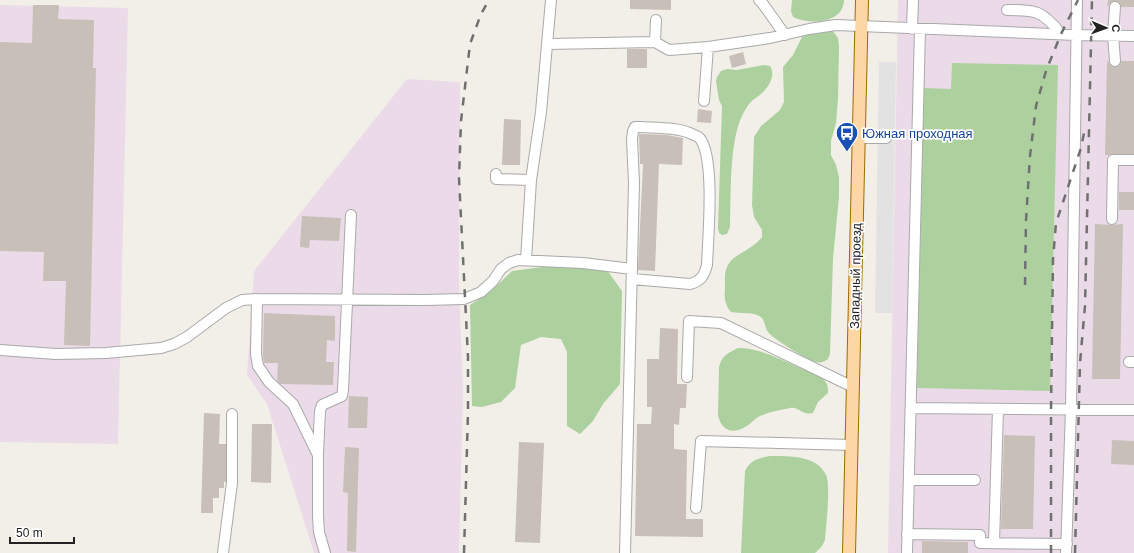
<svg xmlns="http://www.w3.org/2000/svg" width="1134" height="553" viewBox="0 0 1134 553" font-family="Helvetica,sans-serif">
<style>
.industrial{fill:#ebdbe8}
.forest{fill:#add19e}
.parking{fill:#e2e2e2}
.building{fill:#c7bfb8}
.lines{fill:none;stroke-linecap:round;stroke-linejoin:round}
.minor-casing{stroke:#a9a9a9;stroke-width:12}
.major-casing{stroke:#a06b00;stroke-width:14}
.minor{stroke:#fff;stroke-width:10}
.major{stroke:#fcd6a4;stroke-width:12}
.rail{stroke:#707070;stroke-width:2.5;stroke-dasharray:8 8;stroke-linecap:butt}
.labels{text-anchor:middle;stroke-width:3.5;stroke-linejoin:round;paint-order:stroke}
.transit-label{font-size:13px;fill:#164399;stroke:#fff;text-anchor:start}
.street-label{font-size:13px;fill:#222;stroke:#fff}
</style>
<rect width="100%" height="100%" fill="#f2efe9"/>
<path class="industrial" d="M898 0H1134V553H888Z
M0 5 128 8 118 444 0 442Z
M407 79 460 82 459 287 463 392 459 553H314L267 404 247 375 254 271Z"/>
<path class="forest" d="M792 0H844C843 24 810 25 793 17L791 11Z
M832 30 838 38 839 46 838 99 836 123 831 141V155L836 165 839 177V197L833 258 830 354 828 359C824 362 821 363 816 362 809 361 773 339 768 332 765 328 765 322 762 318 755 311 740 314 731 312 725 305 724 298 725 289 725 282 724 273 727 267 733 253 752 251 762 237V230L754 217 752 205 754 137 761 126 780 110 784 102 783 67 793 55 802 37 807 34Z
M952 63 1058 65 1050 391 917 388 924 88 951 89Z
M764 65 770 66C776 74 769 87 762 93 758 97 753 99 750 103 747 106 744 112 742 116 729 143 731 196 730 227L727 234 722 235 719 233 718 228 722 106 719 100 716 81 717 77 721 71 727 69 737 70Z
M550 266 607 270 622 291 620 384 603 404 593 421 580 434 567 426V352L561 339 541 337 521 345 515 388 501 402 482 407 472 406 470 305 491 291 512 271Z
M738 348C760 348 780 359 800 368 808 371 819 375 825 381 828 385 828 388 828 393L818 402 813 413C802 416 799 406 790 408 780 410 769 412 760 416 754 419 751 424 745 427 732 435 721 430 718 415L719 367C722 355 728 353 738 348Z
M770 456C788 456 817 455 826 475 831 485 826 526 825 540L822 546 815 553H741L745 471C750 460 759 458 770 456Z"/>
<path class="parking" d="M879 62H896L892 313H875Z"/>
<path class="building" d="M630 0H671V10L630 9Z
M1108 0H1134V7H1121L1119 2 1115 1H1112L1107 7Z
M33 5H59L58 19 94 20 93 68H96L90 346 64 345 66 281H43L44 252 0 251V42L32 43Z
M627 49H647V68H627Z
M743 52 746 64 732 68 729 56Z
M1107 60 1110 65 1115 67 1119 66 1121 61H1134V154L1105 155Z
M698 109 712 111 711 123 697 122Z
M504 119 521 120 520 165H502Z
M639 134 667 135 683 138 682 165 659 164 655 271 638 270 643 164H640Z
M1119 192H1134V210H1119Z
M302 216 341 218 339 241 310 240 309 248 300 247Z
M1095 224 1112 225 1123 224 1120 379H1092Z
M264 313 335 316V341L327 340 326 362H334L333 385 280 384 277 381 278 363H264L263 355Z
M660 328 678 329 677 384H687L686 408H680L679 425 674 424V449L687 450 686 519H703V537L635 536 637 424H651L652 407H647V359H659Z
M349 396 368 397 367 428H348Z
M204 413 220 414 219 444H226V482H224V488H219V498H213V513H201Z
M252 424H272L271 483 251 482Z
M1004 435 1035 436 1033 529H1001Z
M1112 440 1134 441V465L1111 464Z
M519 442 544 443 540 543 515 542Z
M345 447 359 448 356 552 347 551 348 493 343 492Z
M922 541 968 542V553H922Z"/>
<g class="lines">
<g class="minor-casing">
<path id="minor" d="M759 0 763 4 785 35
M1007 10C1036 10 1042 10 1061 34
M912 29 913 0
M655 42 656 20
M548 44 655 42 669 50 708 47 770 38 809 29 836 25 1076 35 1134 36
M1115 61 1113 35 1115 7
M704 101 708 47
M859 138H886
M496 174V179L531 180
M1112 219 1113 160H1134
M526 260 531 180 541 112 551 0
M257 299 256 354 258 366 269 382 293 404 318 455V516L319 532 325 553
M0 350 56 354 106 353 161 348 174 344 187 337 226 308 242 300 257 299 425 300 464 299 481 292 493 281 501 269 509 263 518 260 583 263 632 269
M1129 362H1134
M687 377 689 321 721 323 853 387
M911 408 1134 410
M318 453 320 411 322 405 342 396 343 390 351 215
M909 480H975
M696 508 701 441 852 445
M907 534 980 535V543L1067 544
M994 543 998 409
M223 553 232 483V414
M625 553 634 183 632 139 633 131 635 127H640C656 128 680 127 694 135 697 136 700 138 701 140 715 162 708 238 707 265 704 276 701 281 690 284L632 279
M907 553 920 29
M1066 553 1071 410 1077 0"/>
</g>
<g class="major-casing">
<path id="major" d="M849 553 862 0"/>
</g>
<use href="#minor" class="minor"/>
<use href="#major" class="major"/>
<path class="rail" d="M1025 285 1026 220 1030 156 1036 106 1046 71 1061 34 1078 0
M464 553 468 412V357L459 178 461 121 470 44 481 14 489 0
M1051 553V410L1053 259 1056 223 1081 148 1085 128
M1075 553 1080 363 1085 306 1092 0"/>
</g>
<defs>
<g id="bus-pin" transform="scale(1.15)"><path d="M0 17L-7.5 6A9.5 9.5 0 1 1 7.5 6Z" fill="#1a4fb4" stroke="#fff"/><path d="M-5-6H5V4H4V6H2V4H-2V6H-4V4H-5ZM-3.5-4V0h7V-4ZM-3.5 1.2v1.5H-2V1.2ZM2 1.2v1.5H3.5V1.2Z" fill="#fff"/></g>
</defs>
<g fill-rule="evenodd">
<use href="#bus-pin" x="847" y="133"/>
</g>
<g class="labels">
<g class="transit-label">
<text x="862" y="138">Южная проходная</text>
</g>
<g class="street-label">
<text transform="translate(855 276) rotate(-89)" y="5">Западный проезд</text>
</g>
</g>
<g transform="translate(1106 28) rotate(92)" stroke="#ffffff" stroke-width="3" paint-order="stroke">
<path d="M0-3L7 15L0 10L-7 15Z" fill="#222222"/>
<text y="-6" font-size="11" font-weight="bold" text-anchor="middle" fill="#222222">С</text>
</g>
<path d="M10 537v6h64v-6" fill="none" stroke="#222222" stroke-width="2"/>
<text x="16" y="537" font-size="12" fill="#222222" stroke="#ffffff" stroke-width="3" paint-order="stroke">50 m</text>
</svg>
